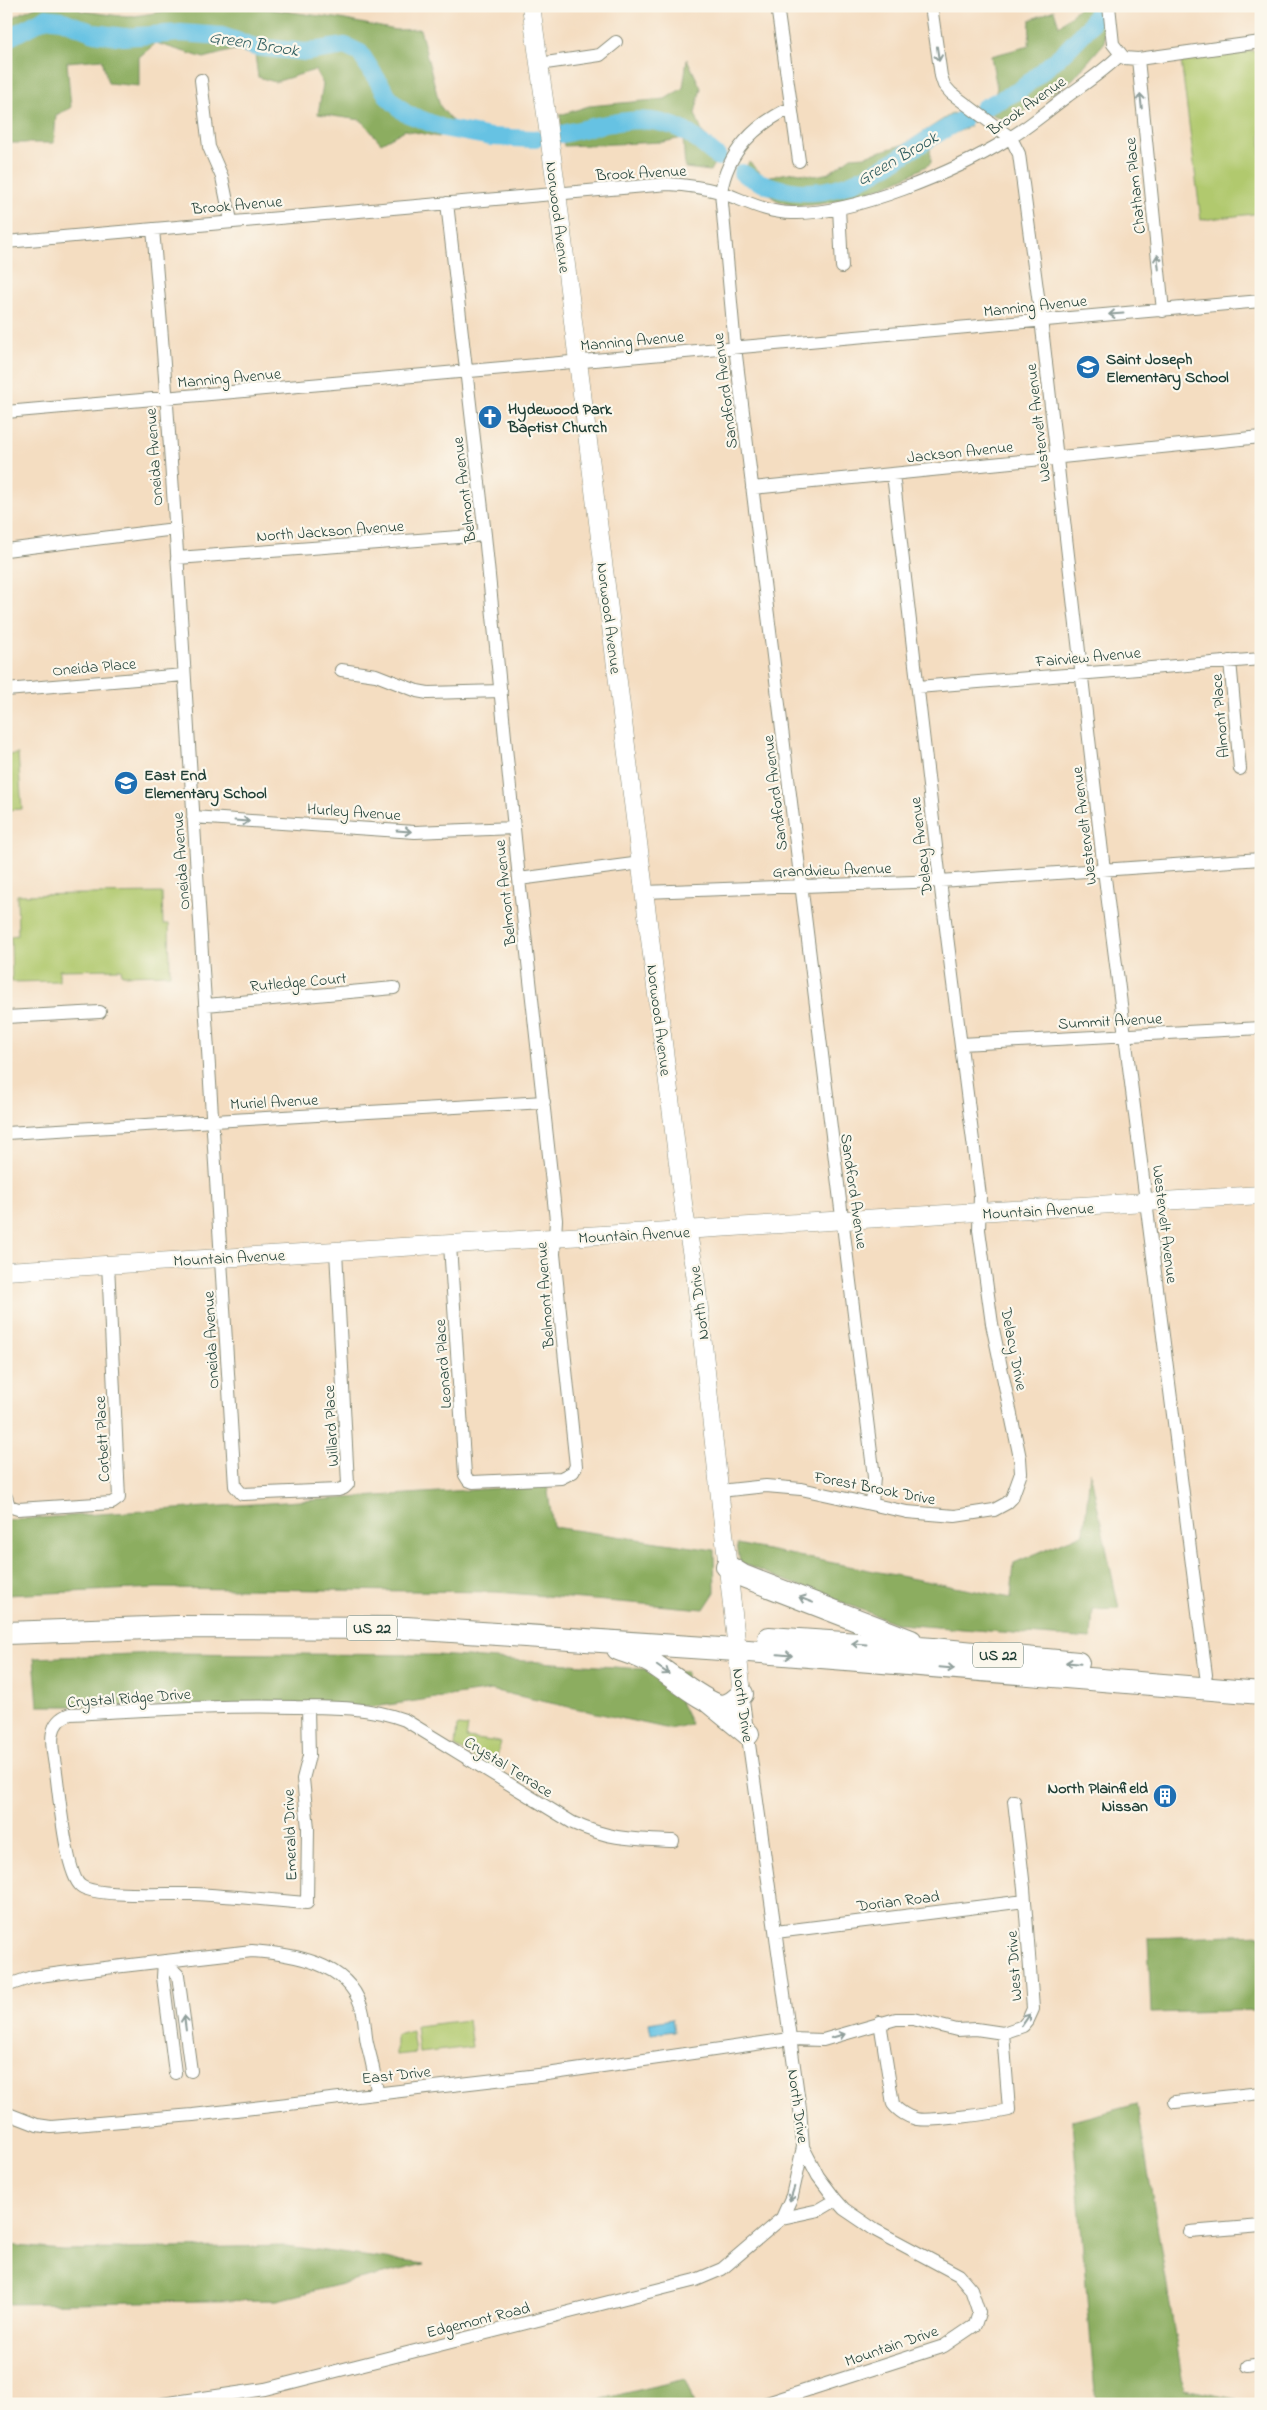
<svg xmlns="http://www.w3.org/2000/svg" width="1267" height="2410" viewBox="0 0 1267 2410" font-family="'Indie Flower',sans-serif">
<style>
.green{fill:#b1c96e;stroke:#688351}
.forest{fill:#8cad61;stroke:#56754a}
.water{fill:#66c2e3;stroke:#42808c}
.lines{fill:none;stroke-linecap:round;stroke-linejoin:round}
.river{stroke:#66c2e3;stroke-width:18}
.street-casing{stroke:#8a8d7a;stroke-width:14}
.secondary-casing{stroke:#8a8d7a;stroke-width:19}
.highway-casing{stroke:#8a8d7a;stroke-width:24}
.street{stroke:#fff;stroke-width:12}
.secondary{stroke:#fff;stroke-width:18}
.highway{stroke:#fff;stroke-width:22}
.oneway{stroke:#8f9e9a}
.labels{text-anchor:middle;stroke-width:4.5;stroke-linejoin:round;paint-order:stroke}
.shield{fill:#fbf7ec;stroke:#61756b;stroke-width:1}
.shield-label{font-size:15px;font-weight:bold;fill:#1f3d34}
.street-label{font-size:16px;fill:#1f3d34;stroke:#fbf7ec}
.poi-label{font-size:16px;font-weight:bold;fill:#1f3d34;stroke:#fbf7ec;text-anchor:start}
.water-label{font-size:18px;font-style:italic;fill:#315e60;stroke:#fbf7ec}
</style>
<rect width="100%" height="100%" fill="#fbf7ec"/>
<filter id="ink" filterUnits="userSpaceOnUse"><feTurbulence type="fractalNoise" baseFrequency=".02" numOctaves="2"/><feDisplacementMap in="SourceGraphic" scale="10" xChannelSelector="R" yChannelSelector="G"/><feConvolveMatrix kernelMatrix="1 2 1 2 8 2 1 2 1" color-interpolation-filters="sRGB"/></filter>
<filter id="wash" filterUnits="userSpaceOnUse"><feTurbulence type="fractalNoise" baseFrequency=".0096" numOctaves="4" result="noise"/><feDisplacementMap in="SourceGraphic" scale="20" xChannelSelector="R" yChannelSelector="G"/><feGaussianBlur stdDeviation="1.12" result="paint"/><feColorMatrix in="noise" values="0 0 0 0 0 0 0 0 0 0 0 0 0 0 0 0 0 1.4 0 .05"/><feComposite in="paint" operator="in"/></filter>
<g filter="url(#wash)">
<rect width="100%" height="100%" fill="#f4ddc1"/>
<path class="green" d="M1261 50V213L1201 220 1181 60Z
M18 754 22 809 6 810V755Z
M162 893 163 924H169L170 974 122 975 121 969 59 970V981L12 982 11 936 18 935 17 895Z
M457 1726 468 1727 466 1738 501 1742 493 1768 455 1747Z
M468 2020 472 2047 419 2053 416 2026Z
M412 2031 415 2053 396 2055V2035Z"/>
<path class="forest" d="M37 6H77L81 11 128 17 199 6 268 9 335 18 396 30 420 29 440 106 453 122 439 137 405 130 381 143 361 120 318 114 323 84 315 70 275 82 258 77 255 55 234 50 204 58 156 43 139 57V86L108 83 102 59 67 62 71 108 56 115 54 143H6V20Z
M1081 6H1100L1105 42 1073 79 1008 122 989 113 997 88 991 56 1029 46 1030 20 1054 10 1059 26Z
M687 59 701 88 695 113 702 132 721 150 710 171 685 168 683 138 663 142 564 146 560 115 589 106 665 99 683 88Z
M953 113 970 126 930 145 931 163C901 183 809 220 775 199 764 192 754 180 744 171L749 162 765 177 795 172 815 176 829 173 851 157 865 156 905 144Z
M1090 1471 1119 1609 1093 1610 1091 1639 898 1624 740 1563 737 1544 1011 1598 1014 1563 1084 1533Z
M547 1485 553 1527 714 1550 715 1592 704 1609 496 1592 156 1588 6 1595V1520Z
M157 1653 437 1655 687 1672 680 1702 691 1724 670 1729 491 1690 374 1707 38 1706 34 1658Z
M1261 1934V2010L1151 2013 1148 1938Z
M1137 2104 1184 2389 1261 2404H1096L1072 2121Z
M6 2245 62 2250 287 2246 424 2264 277 2300 6 2304Z
M685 2379 694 2404H580Z"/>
<path class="water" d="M672 2019 674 2031 651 2034 649 2023Z"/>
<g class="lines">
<path class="river" d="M6 39 46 18 61 20 94 33 124 37 181 33 222 36 255 47 306 52 345 46 360 53 389 98 405 113 443 128 491 137 535 139
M983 108 1020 90 1067 50 1089 27 1099 9
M562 134C601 125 646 110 684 131 696 137 707 149 718 157
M742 173C831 226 888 158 963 119"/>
</g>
</g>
<g filter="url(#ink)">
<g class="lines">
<g class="street-casing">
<path id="street" d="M777 6 799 161
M931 6 941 76 944 85 951 93 1011 138 1019 154 1041 319 1104 870 1206 1675
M1109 6 1113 44 1124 58 1138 59 1261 42
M1138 59 1163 311
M539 64 600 55 616 42
M201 80 209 147 222 177 231 221
M791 108C755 124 727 153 721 192L735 347 874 1477 872 1504
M447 203 485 535 519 879 556 1220 554 1254 576 1466 573 1472 561 1478 473 1482 468 1480 465 1475 450 1245
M839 208 842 267
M153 229C171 433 182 637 195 841 208 1056 222 1271 235 1486L242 1494 338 1490 344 1488 348 1484 336 1251
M6 242 668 184C686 185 702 187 720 192 744 200 766 213 792 213 853 215 957 171 1008 139 1029 127 1047 111 1066 97 1084 84 1104 71 1120 55
M6 412 1261 301
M752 488 1261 437
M6 550 175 529
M177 558 485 535
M1230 661 1240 769
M341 670 376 675 417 691 428 693 501 691
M918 687 1261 659
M6 690 184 675
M193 817 415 832 514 828
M519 879 641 863
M645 892 940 881 1261 859
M206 1005 394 988
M6 1017 100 1012
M961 1044 1261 1028
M6 1133 544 1102
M720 1491 766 1486 801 1489 907 1512 955 1516 994 1510 1007 1503 1012 1498 1021 1473 1020 1458 992 1324 979 1230 980 1196 940 881 893 474
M6 1497 9 1506 18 1509 112 1503 119 1498 108 1264
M742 1694 800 2109 803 2147 818 2176 836 2200 844 2209 875 2230 959 2275 971 2289 979 2313 975 2325 944 2346 764 2404
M308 1707 309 1756 303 1779 308 1828 307 1903C269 1900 232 1896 194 1894 170 1893 98 1898 81 1886 66 1875 59 1793 56 1772 53 1750 44 1723 70 1714 146 1710 221 1705 296 1707 334 1707 370 1707 405 1720L573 1823C611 1840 632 1839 673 1841
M776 1932 1025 1901
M164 1961 178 1975 191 2071
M164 1961 163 1977 175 2073
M6 1986 32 1977 62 1973 252 1951C292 1954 347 1962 361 2006 366 2019 364 2034 368 2047 372 2062 375 2076 377 2092
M880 2022 893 2104C898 2111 908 2117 916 2119 929 2122 994 2113 1009 2110L1003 2033
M1175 2102 1261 2093
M6 2113 37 2125 51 2127 193 2115 547 2074 790 2039 823 2040 896 2019H913L957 2030 976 2029 1003 2033 1023 2026 1028 2020 1033 2009 1024 1888 1014 1801
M803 2147 792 2196 782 2218 819 2210 836 2200
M1190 2232 1261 2226
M1248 2366 1261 2364
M162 2404 265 2389 696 2280 722 2269 782 2218"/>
</g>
<g class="secondary-casing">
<path id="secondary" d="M531 6 557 193 684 1211 695 1273 742 1694
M6 1271 1261 1195"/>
</g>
<g class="highway-casing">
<path id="highway" d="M727 1566 743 1576 911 1641
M6 1633 177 1627 406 1628 736 1650 1261 1693
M769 1638 933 1649 1078 1663
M618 1649C629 1653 640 1656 650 1662 666 1671 707 1706 723 1706 731 1705 736 1700 742 1694
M709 1702 748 1734"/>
</g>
<use href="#street" class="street"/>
<use href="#secondary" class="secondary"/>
<use href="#highway" class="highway"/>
</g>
<defs><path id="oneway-shaft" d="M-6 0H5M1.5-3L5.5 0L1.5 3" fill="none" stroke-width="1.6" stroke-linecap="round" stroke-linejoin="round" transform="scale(1.25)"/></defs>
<g class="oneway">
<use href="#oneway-shaft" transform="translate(938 54) rotate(82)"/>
<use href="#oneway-shaft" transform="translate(1141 101) rotate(-96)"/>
<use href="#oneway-shaft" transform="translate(1158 262) rotate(-96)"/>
<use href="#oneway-shaft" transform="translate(1116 314) rotate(176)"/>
<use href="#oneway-shaft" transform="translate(242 821) rotate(4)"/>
<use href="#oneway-shaft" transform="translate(404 831) rotate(4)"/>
<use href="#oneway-shaft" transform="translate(806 1600) rotate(-159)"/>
<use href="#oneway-shaft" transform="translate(859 1644) rotate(-176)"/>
<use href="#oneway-shaft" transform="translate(785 1655) rotate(5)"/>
<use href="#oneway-shaft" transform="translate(1073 1663) rotate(-175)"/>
<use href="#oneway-shaft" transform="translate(947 1668) rotate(5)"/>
<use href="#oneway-shaft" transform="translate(663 1670) rotate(35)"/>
<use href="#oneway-shaft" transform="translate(1026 2020) rotate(-55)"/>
<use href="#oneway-shaft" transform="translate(185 2023) rotate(-97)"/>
<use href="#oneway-shaft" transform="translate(838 2036) rotate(-16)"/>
<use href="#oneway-shaft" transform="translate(792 2194) rotate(108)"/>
</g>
</g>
<defs>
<g id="school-disc" transform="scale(1.25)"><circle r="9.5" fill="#1f6fb2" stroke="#fbf7ec"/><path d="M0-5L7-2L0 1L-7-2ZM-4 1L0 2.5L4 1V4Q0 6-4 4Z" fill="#fff"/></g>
<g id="church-disc" transform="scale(1.25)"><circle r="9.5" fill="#1f6fb2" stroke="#fbf7ec"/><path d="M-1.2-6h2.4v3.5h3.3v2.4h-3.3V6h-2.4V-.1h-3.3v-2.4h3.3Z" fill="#fff"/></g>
<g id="building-disc" transform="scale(1.25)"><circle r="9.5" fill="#1f6fb2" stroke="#fbf7ec"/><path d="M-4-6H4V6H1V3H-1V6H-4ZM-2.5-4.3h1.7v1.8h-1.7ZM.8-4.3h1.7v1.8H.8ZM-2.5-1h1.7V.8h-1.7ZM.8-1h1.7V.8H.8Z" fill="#fff"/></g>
</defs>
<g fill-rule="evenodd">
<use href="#school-disc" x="1088" y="367"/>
<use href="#church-disc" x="490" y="417"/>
<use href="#school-disc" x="126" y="783"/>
<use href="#building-disc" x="1165" y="1796"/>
</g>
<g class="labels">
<g class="shield">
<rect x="347" y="1615.5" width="50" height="25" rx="4"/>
<rect x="973" y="1642.5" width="50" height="25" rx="4"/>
</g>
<g class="shield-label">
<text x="372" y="1633">US 22</text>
<text x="998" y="1660">US 22</text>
</g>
<g class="street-label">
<text transform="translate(1026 105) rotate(-35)" y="6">Brook Avenue</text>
<text transform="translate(641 172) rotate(-3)" y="6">Brook Avenue</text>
<text transform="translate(1134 186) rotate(-96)" y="6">Chatham Place</text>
<text transform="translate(237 204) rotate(-5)" y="6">Brook Avenue</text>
<text transform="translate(559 217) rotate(83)" y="6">Norwood Avenue</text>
<text transform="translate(1035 305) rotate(-6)" y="6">Manning Avenue</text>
<text transform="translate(632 340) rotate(-5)" y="6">Manning Avenue</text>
<text transform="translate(229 377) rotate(-5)" y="6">Manning Avenue</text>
<text transform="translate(724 391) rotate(-97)" y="6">Sandford Avenue</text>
<text transform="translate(1037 423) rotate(-97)" y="6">Westervelt Avenue</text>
<text transform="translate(960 451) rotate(-6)" y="6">Jackson Avenue</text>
<text transform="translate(153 457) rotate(-94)" y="6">Oneida Avenue</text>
<text transform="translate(463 490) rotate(-97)" y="6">Belmont Avenue</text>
<text transform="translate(330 530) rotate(-4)" y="6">North Jackson Avenue</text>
<text transform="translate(610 618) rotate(83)" y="6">Norwood Avenue</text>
<text transform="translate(1088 656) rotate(-5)" y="6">Fairview Avenue</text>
<text transform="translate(94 666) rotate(-5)" y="6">Oneida Place</text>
<text transform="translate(1219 716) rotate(-95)" y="6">Almont Place</text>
<text transform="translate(774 793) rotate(-97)" y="6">Sandford Avenue</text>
<text transform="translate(354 811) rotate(4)" y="6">Hurley Avenue</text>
<text transform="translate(1083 826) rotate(-97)" y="6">Westervelt Avenue</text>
<text transform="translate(920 846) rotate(-97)" y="6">Delacy Avenue</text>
<text transform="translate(180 861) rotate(-94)" y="6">Oneida Avenue</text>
<text transform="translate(832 869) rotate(-2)" y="6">Grandview Avenue</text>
<text transform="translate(504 893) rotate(-96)" y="6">Belmont Avenue</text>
<text transform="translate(298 981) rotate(-5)" y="6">Rutledge Court</text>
<text transform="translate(660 1020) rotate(83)" y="6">Norwood Avenue</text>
<text transform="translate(1110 1020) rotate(-3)" y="6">Summit Avenue</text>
<text transform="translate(274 1101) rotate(-3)" y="6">Muriel Avenue</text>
<text transform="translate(855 1191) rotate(82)" y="6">Sandford Avenue</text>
<text transform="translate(1038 1210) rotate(-3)" y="6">Mountain Avenue</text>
<text transform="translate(1166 1224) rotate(83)" y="6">Westervelt Avenue</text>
<text transform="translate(634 1234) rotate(-3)" y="6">Mountain Avenue</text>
<text transform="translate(229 1257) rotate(-3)" y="6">Mountain Avenue</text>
<text transform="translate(544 1295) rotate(-94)" y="6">Belmont Avenue</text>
<text transform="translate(698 1303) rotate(-97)" y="6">North Drive</text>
<text transform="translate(210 1340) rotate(-93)" y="6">Oneida Avenue</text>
<text transform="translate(1015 1349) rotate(79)" y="6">Delacy Drive</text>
<text transform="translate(442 1364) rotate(-94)" y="6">Leonard Place</text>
<text transform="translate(330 1426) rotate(-93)" y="6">Willard Place</text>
<text transform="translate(101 1439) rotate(-93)" y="6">Corbett Place</text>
<text transform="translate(875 1487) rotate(11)" y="6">Forest Brook Drive</text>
<text transform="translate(129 1697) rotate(-4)" y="6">Crystal Ridge Drive</text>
<text transform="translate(744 1705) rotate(82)" y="6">North Drive</text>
<text transform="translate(509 1766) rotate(32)" y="6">Crystal Terrace</text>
<text transform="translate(289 1835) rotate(-92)" y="6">Emerald Drive</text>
<text transform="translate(898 1900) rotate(-7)" y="6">Dorian Road</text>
<text transform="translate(1013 1966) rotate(-94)" y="6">West Drive</text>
<text transform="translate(396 2074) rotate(-6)" y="6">East Drive</text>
<text transform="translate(799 2106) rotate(82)" y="6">North Drive</text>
<text transform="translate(478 2319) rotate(-14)" y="6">Edgemont Road</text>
<text transform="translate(891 2345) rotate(-19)" y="6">Mountain Drive</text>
</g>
<g class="poi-label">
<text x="1106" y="364">Saint Joseph<tspan x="1106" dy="18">Elementary School</tspan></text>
<text x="508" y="414">Hydewood Park<tspan x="508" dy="18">Baptist Church</tspan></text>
<text x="144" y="780">East End<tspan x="144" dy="18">Elementary School</tspan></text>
<text x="1148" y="1793" text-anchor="end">North Plainfield<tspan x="1148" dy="18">Nissan</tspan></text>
</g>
<g class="water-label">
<text transform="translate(254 43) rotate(9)" y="6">Green Brook</text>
<text transform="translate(897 158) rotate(-30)" y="6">Green Brook</text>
</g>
</g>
<rect width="1267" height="2410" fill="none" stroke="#fbf7ec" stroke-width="25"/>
</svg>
